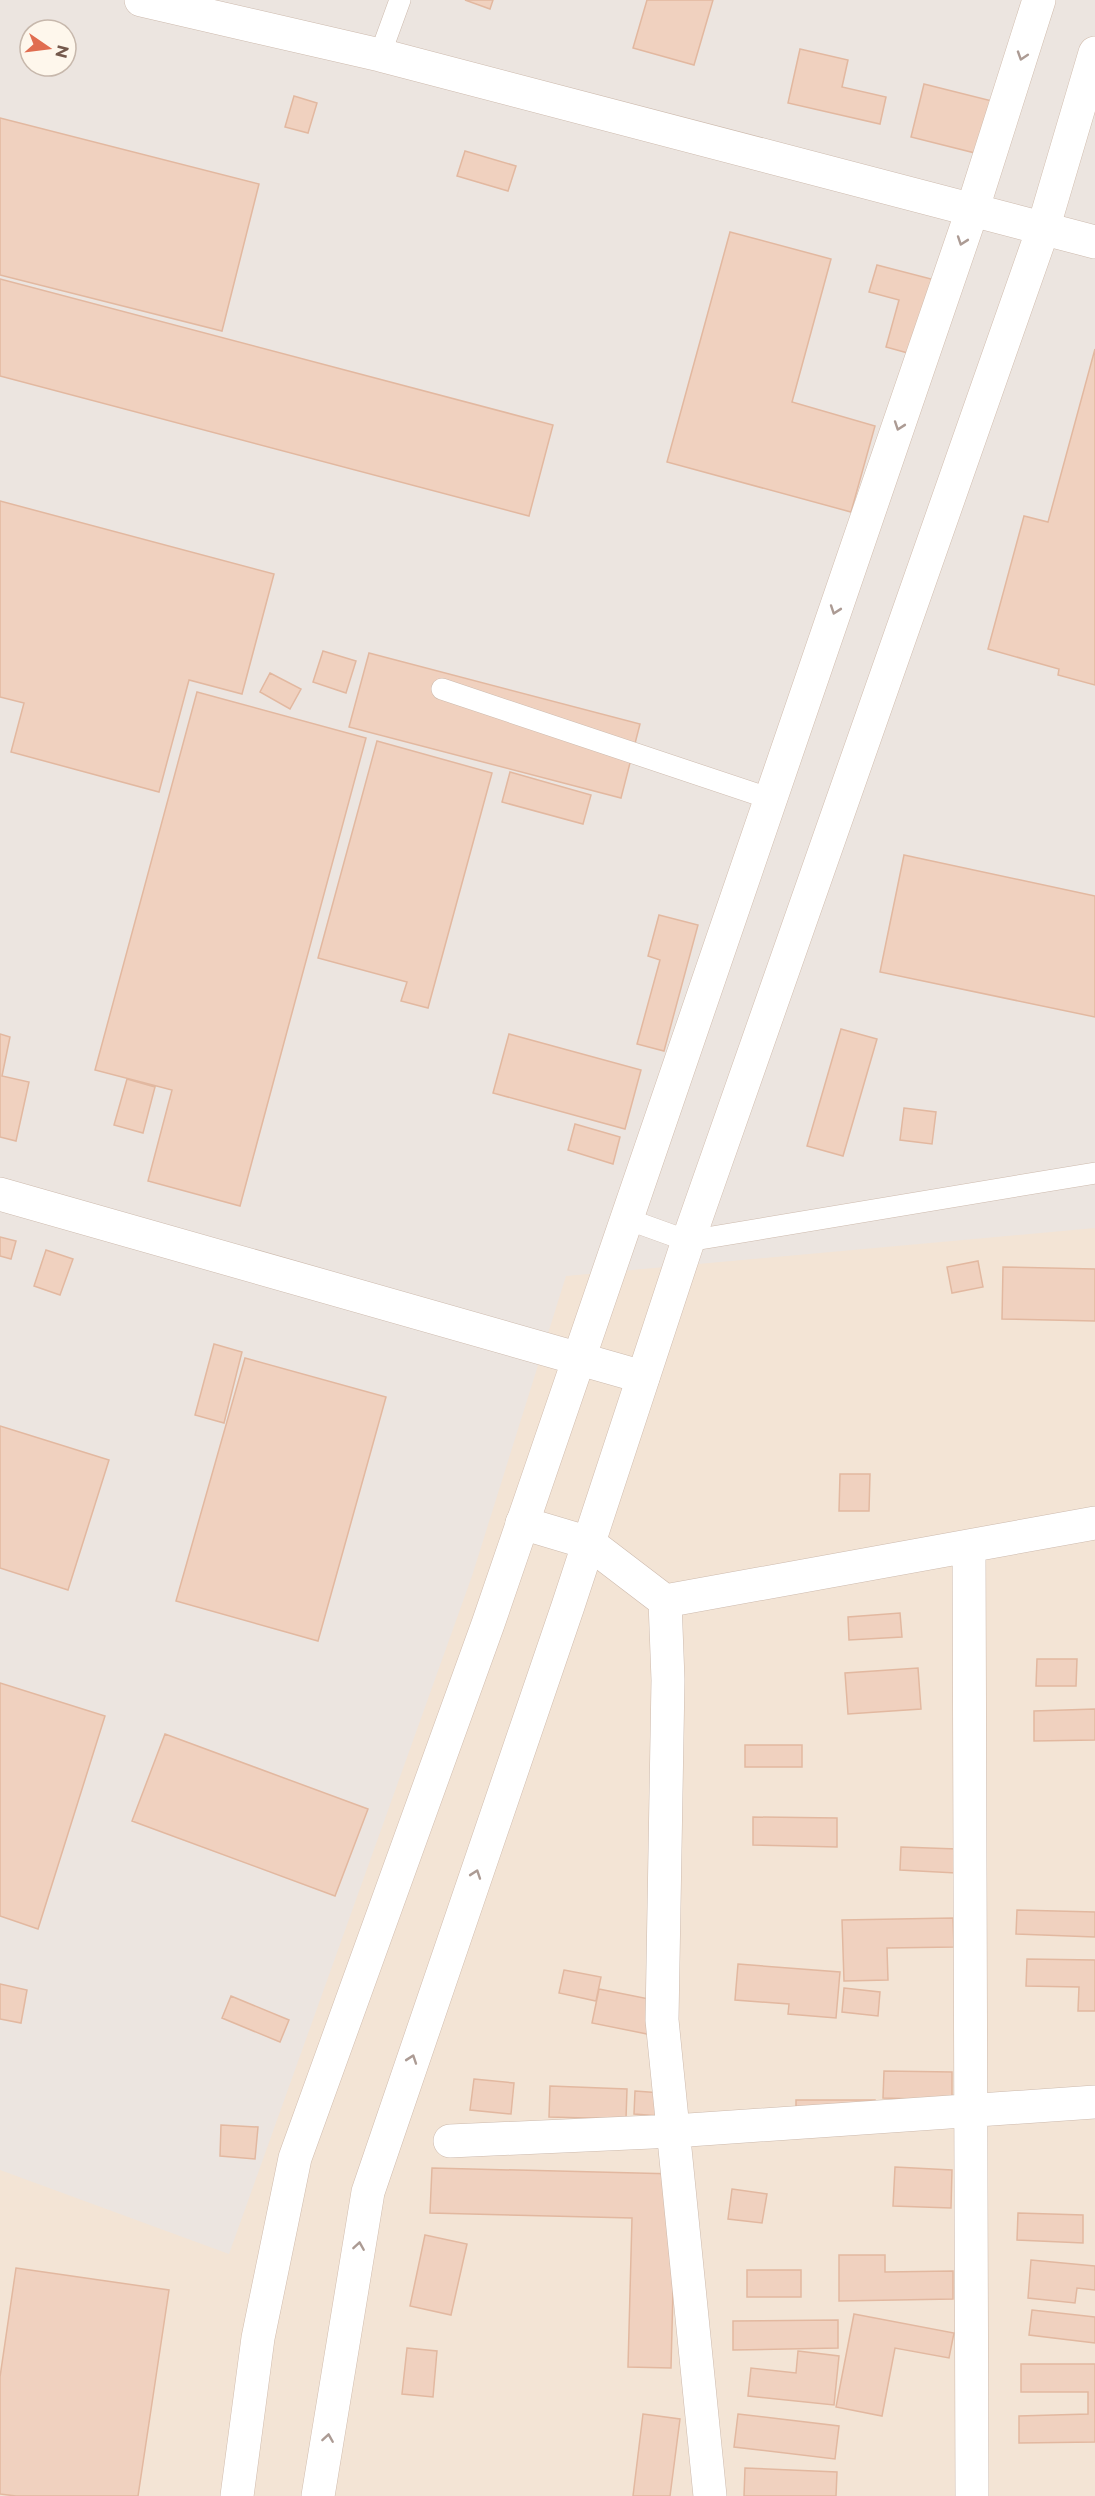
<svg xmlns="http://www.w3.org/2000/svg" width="1095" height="2496" viewBox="0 0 1095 2496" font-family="Montserrat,sans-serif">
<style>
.residential{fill:#f3e4d5;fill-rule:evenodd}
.industrial{fill:#ece5e0;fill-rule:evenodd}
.building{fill:#f0d1bf;stroke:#e2b8a0;stroke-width:1.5}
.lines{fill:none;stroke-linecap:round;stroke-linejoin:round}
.service-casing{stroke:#cdbaad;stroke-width:22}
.minor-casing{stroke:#cdbaad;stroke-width:34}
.secondary-casing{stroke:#d1bcad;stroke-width:34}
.service{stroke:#fff;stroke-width:21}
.minor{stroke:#fff;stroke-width:33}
.secondary{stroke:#fff;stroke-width:33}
.oneway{stroke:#ac9b94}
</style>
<rect width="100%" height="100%" fill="#fbf3e6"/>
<path class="residential" d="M0 0H1095V2496H0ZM30 30H66V66H30Z"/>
<path class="industrial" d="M0 0H1095V1228L566 1276 472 1576 229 2254 0 2170ZM30 30H66V66H30Z"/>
<path class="building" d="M465 0H493L490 9Z
M647 0H713L694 65 633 48Z
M800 49 848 60 842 87 886 97 880 124 788 103Z
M924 84 992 101 979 154 911 137Z
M294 96 317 103 308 133 285 127Z
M0 118 259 184 222 331 0 275Z
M465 151 516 166 508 191 457 176Z
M730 232 831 259 792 402 875 426 851 512 667 462Z
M877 265 935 280 915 355 886 347 899 300 869 292Z
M0 279 553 425 529 516 0 376Z
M1095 349V685L1058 675 1059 669 988 649 1024 516 1048 522Z
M0 501 274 574 242 694 189 680 159 792 11 752 24 703 0 697Z
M323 651 356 661 346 693 313 682Z
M369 653 640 724 621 798 349 727Z
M270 673 301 689 290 709 260 692Z
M197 692 366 738 240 1206 148 1181 172 1090 95 1070Z
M377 741 492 773 428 1008 401 1001 407 982 318 958Z
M510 772 591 795 583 824 502 802Z
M904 855 1095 896V1017L880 972Z
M659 915 698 925 664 1051 637 1044 660 960 648 956Z
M841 1029 877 1039 843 1156 807 1146Z
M0 1034 10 1037 2 1076 29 1082 16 1141 0 1137Z
M509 1034 641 1070 625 1129 493 1093Z
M127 1079 155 1087 143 1133 114 1125Z
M904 1108 936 1112 932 1144 900 1140Z
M575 1124 620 1137 613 1164 568 1150Z
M0 1237 16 1241 11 1259 0 1256Z
M46 1250 73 1259 60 1295 34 1286Z
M978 1261 983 1287 952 1293 947 1267Z
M1003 1267 1095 1269V1321L1002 1319Z
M214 1344 242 1352 224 1423 195 1415Z
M245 1358 386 1397 318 1641 176 1601Z
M0 1426 109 1460 68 1590 0 1568Z
M840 1474H870L869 1511H839Z
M900 1613 902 1637 849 1640 848 1617Z
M1037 1659H1077L1076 1686H1036Z
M918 1668 921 1709 848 1714 845 1673Z
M0 1683 105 1716 38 1929 0 1916Z
M1095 1709V1740L1034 1741V1711Z
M165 1734 368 1809 335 1896 132 1821Z
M745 1745H802V1767H745Z
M753 1817 837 1818V1847L753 1845Z
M901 1847 957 1849 956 1873 900 1870Z
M1017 1910 1095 1912V1937L1016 1934Z
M953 1918 954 1947 887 1948 888 1980 844 1981 842 1920Z
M1027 1959 1095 1960V2011H1078L1079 1987 1026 1986Z
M738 1964 840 1972 836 2018 788 2014 789 2004 735 2000Z
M564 1970 601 1977 596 2001 559 1993Z
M0 1984 27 1990 21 2023 0 2019Z
M844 1988 880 1992 878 2016 842 2012Z
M599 1989 674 2004 667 2038 592 2023Z
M231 1996 289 2020 280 2042 222 2018Z
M884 2071 952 2072V2100L883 2098Z
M474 2079 514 2083 511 2114 470 2110Z
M550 2086 627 2089 626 2119 549 2117Z
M635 2091 675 2094 673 2117 634 2114Z
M796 2100H875V2121H796Z
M221 2125 258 2127 255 2159 220 2156Z
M895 2167 952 2170 951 2208 893 2206Z
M432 2168 676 2174 671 2368 628 2367 632 2218 430 2213Z
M732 2189 767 2194 762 2223 728 2219Z
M1018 2213 1083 2215V2243L1017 2240Z
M425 2235 467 2244 451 2315 410 2306Z
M839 2255H885V2272L953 2271V2299L839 2301Z
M1031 2260 1095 2266V2290L1077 2288 1075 2303 1028 2298Z
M16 2268 169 2290 138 2496H16L0 2494V2377Z
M747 2270H801V2297H747Z
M1032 2310 1095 2317V2343L1029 2335Z
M854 2314 954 2333 949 2358 895 2348 882 2416 836 2407Z
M838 2320V2348L733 2350V2321Z
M407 2348 437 2351 433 2397 402 2394Z
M798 2351 839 2356 834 2405 748 2396 751 2368 796 2373Z
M1021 2364H1095V2442L1019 2443V2416L1088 2414V2392H1021Z
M643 2414 680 2419 670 2496H633Z
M738 2414 839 2426 835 2459 734 2447Z
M745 2468 837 2472 836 2496H744Z"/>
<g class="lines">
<g class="service-casing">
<path id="service" d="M380 55 400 0
M442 689 771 799
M627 1219 688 1241 1095 1173"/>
</g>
<g class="minor-casing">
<path id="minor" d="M141 0 380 55 1095 242
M0 1194 643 1377
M522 1523 589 1543 665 1601 1095 1523
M969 1546 972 2496
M665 1601 668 1680 662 2020 710 2496
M450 2141 674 2131 1095 2102"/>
</g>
<g class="secondary-casing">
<path id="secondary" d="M237 2496 258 2338 295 2158 488 1624 972 211 1039 0
M318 2496 368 2192 568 1606 688 1241 1043 229 1095 53"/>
</g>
<use href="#service" class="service"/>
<use href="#minor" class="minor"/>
<use href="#secondary" class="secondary"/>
</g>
<defs><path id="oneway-chevron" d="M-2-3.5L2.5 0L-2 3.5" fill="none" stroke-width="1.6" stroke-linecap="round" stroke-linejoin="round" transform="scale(1.5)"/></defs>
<g class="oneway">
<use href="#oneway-chevron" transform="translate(1022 56) rotate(108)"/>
<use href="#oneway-chevron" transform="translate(962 241) rotate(109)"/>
<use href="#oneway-chevron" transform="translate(899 426) rotate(109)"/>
<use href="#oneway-chevron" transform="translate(835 610) rotate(109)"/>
<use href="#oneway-chevron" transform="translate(476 1874) rotate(-71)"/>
<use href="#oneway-chevron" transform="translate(412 2059) rotate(-71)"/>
<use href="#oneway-chevron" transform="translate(359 2246) rotate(-81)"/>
<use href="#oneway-chevron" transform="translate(328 2438) rotate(-81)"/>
</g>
<g transform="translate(48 48) rotate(104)"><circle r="28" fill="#fef7ec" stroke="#c7b8ac" stroke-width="1.5"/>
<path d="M0-4.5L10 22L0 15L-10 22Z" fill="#e06d50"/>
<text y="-9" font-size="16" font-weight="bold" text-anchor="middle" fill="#74594c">N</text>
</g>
</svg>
